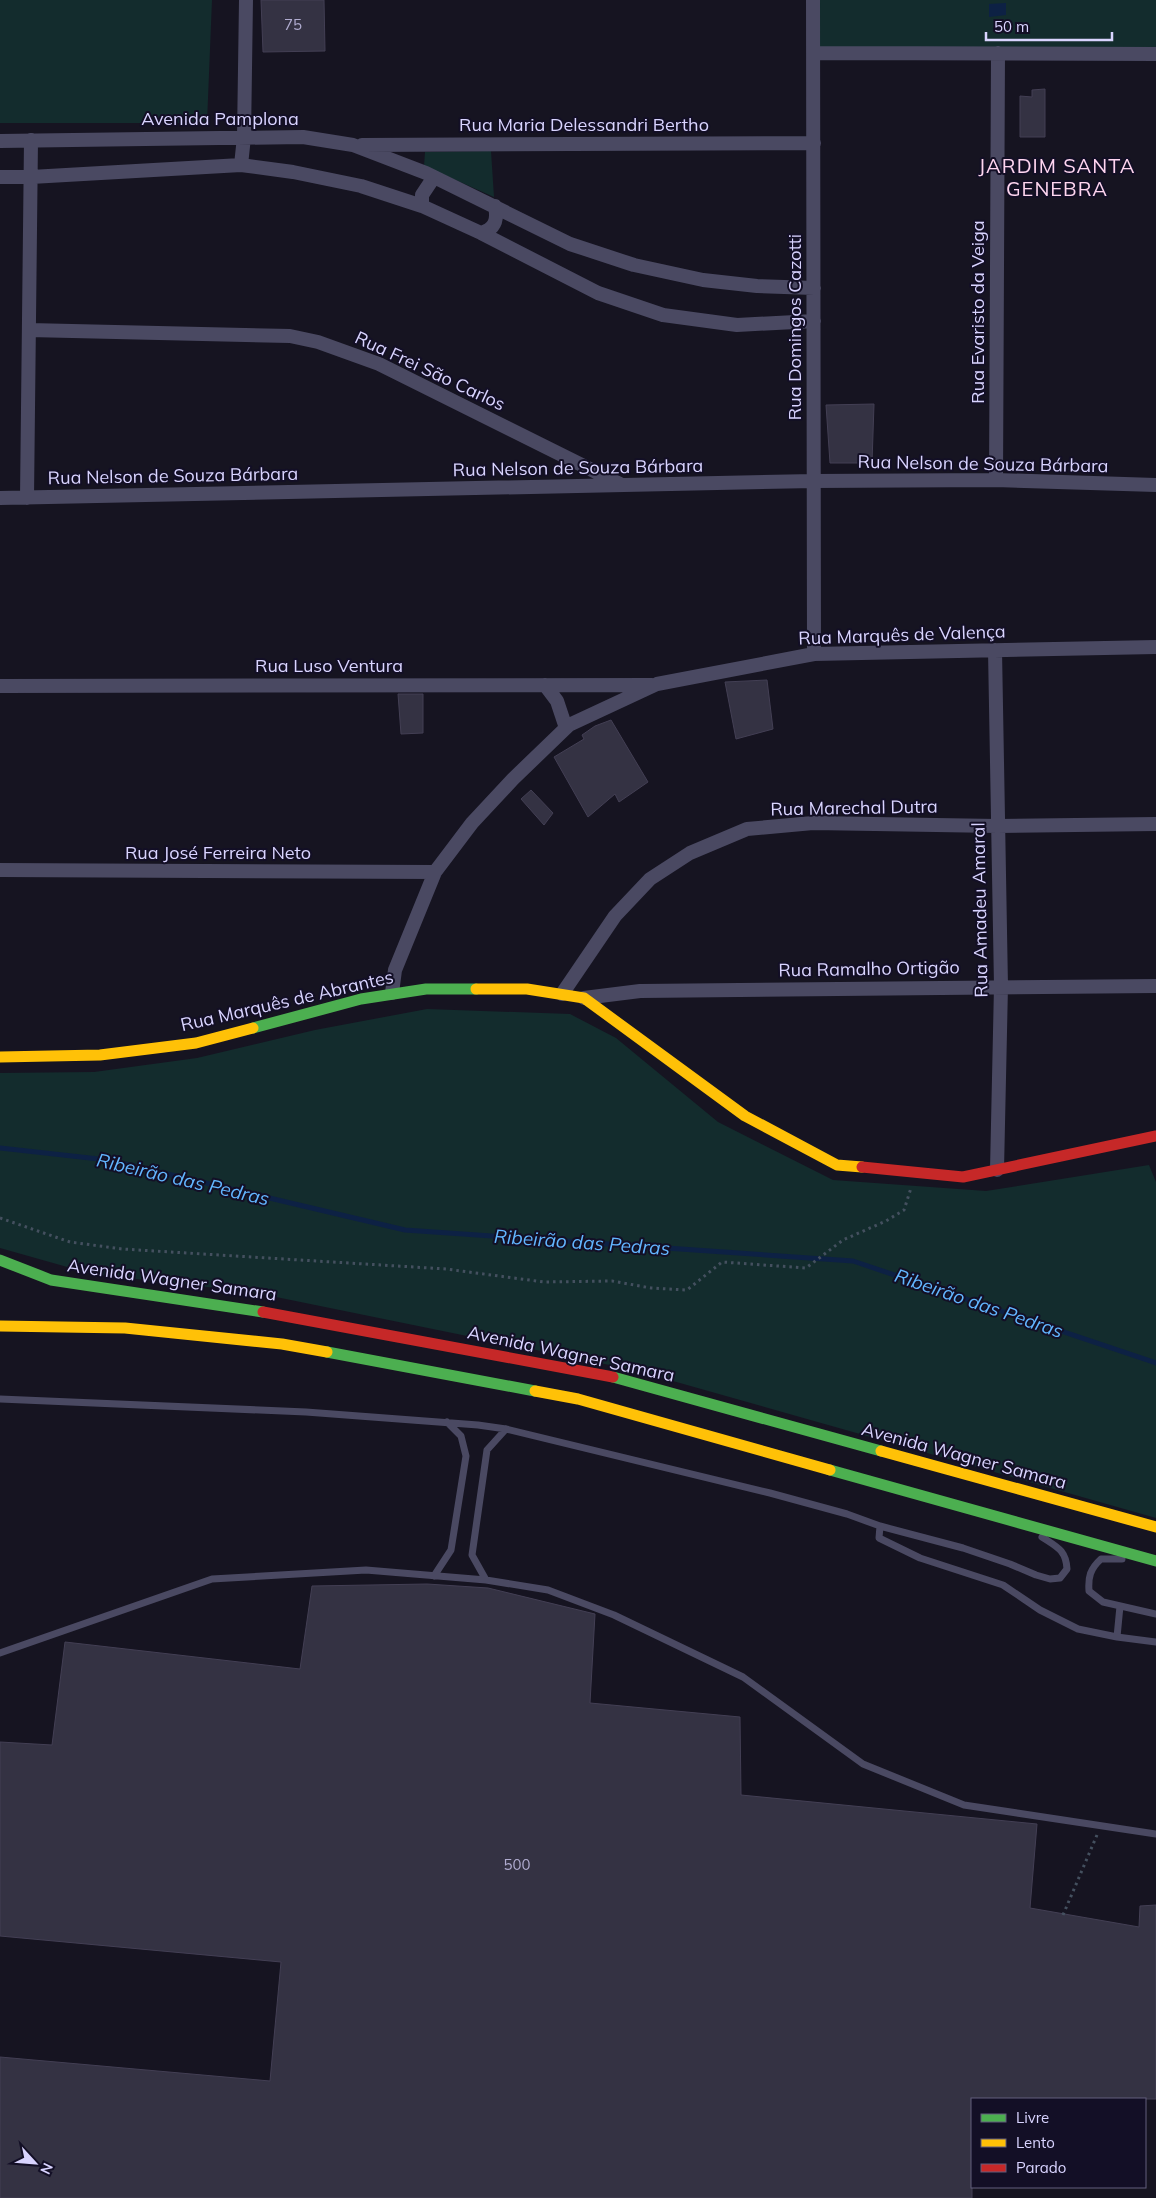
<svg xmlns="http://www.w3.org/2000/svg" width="1156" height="2198" viewBox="0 0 1156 2198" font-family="Mulish,sans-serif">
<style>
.green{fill:#132c2d}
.water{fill:#0d2144}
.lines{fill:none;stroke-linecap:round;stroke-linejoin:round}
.stream{stroke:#0d2144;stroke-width:5}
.building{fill:#343243;stroke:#433f54}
.path{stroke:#44505f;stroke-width:3;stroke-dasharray:2.5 4;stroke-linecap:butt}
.lane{stroke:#4a4962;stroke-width:7}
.street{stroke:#4a4962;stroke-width:14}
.fast{stroke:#4caf50;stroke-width:11}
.slow{stroke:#ffc107;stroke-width:11}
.jam{stroke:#c62828;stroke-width:11}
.labels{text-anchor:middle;stroke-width:4;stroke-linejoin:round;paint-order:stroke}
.number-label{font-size:15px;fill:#b0acd0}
.street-label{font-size:18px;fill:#d9d4ff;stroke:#130f26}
.water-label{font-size:19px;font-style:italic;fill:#62b6ff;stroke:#130f26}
.quarter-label{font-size:20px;letter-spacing:1px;fill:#ffd6f0;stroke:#130f26}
</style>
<rect width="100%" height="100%" fill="#161421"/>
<path class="green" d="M0 0H212L207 123H0Z
M813 0H1156V54L814 53Z
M491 151 494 197 424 166 425 152Z
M427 1009 570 1014 616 1038 718 1122 833 1180 986 1191 1149 1165 1156 1182V1518L634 1370 251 1292 92 1274 0 1248V1073L94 1072 197 1058 315 1030Z"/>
<path class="water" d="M1006 3V15L989 17V4Z"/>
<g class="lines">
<path class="stream" d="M0 1148 108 1160 405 1230 853 1261 1156 1363"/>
</g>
<path class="building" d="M261 0H324L325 51 263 52Z
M1045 89V137H1020V96L1032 97V90Z
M874 404 872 463H830L826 405Z
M767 680 773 729 736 739 725 682Z
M398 694H423V733L401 734Z
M611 720 648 782 619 802 615 794 588 817 554 757 584 739 582 735 595 726Z
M531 790 553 813 544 825 521 799Z
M427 1584 488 1588 595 1614 590 1703 740 1717 741 1795 1037 1824 1030 1908 1139 1927 1140 1906 1156 1905V2099H972V2198H0V2057L270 2081 281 1962 0 1936V1742L52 1745 65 1642 300 1669 312 1586Z"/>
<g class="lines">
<path class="path" d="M0 1218 70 1242 122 1249 446 1269 544 1282 612 1281 651 1288 687 1290 722 1262 806 1268 843 1240 886 1221 904 1210 911 1188
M1063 1915 1097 1835"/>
<path class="lane" d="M0 1399 306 1412 478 1425 506 1429 770 1493 847 1514 880 1526 963 1548 1010 1564 1036 1575 1050 1579 1060 1578 1067 1569C1066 1550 1057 1547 1042 1537
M506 1429 487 1450 472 1555 486 1580 548 1590 614 1615 743 1677 863 1764 964 1805 1156 1834
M880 1526 879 1538 920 1558 1003 1585 1040 1610 1078 1629 1117 1637 1156 1642
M1122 1559H1101C1090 1569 1088 1577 1089 1591L1103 1602 1156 1614
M434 1576 451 1550 466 1456 461 1436 447 1422
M1117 1637 1120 1606
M0 1653 212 1579 366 1570 486 1580"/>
<path class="street" d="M813 0 814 654
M814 53 1156 54
M0 141 303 137 353 145 426 173 570 244 634 265 703 280 757 286 814 288
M362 145 814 143
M241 165 244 137 246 0
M0 177H31L241 165 293 172 361 186 422 206 481 233 598 293 663 315 737 325 814 321
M422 206V195L434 177
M481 233C495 229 498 220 495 206
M29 330 290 336 318 342 379 364 620 484
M996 480 998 53
M0 498 814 481 996 480 1156 485
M27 498 31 140
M995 650 1001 986 997 1170
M545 685 557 701 566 728
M0 686 652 685
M0 870 435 872
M392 993 395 970 435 872 472 823 513 779 569 725 657 684 814 654 1156 647
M562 994 615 916 650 879 690 853 747 829 813 823 997 826 1156 824
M584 998 640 991 1156 986"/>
<path class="fast" d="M253 1028 361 999 426 989H476
M0 1260 51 1280 263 1312
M327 1352 535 1391
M613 1377 881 1451
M830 1470 1156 1561"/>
<path class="slow" d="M476 989H527L584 998 745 1116 837 1165 862 1167
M0 1057 100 1055 196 1043 253 1028
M0 1326 125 1328 282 1344 327 1352
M535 1391 578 1399 830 1470
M881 1451 1156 1527"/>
<path class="jam" d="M862 1167 963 1177 1156 1136
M263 1312 613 1377"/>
</g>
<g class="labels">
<g class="number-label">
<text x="293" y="30">75</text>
<text x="517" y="1870">500</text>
</g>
<g class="street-label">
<text x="220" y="125">Avenida Pamplona</text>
<text x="584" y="131">Rua Maria Delessandri Bertho</text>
<text transform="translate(978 312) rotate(-90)" y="6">Rua Evaristo da Veiga</text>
<text transform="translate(795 327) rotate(-90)" y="6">Rua Domingos Cazotti</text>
<text transform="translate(430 371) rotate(25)" y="6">Rua Frei São Carlos</text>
<text transform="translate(983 464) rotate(1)" y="6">Rua Nelson de Souza Bárbara</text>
<text transform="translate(578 468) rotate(-1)" y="6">Rua Nelson de Souza Bárbara</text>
<text transform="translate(173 476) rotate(-1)" y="6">Rua Nelson de Souza Bárbara</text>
<text transform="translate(902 635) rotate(-2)" y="6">Rua Marquês de Valença</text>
<text x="329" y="672">Rua Luso Ventura</text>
<text transform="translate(854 808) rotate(-1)" y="6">Rua Marechal Dutra</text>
<text x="218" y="859">Rua José Ferreira Neto</text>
<text transform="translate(980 910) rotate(-91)" y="6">Rua Amadeu Amaral</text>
<text transform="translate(869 969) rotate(-1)" y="6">Rua Ramalho Ortigão</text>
<text transform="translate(287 1001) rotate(-13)" y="6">Rua Marquês de Abrantes</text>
<text transform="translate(172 1280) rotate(8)" y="6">Avenida Wagner Samara</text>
<text transform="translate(571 1354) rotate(12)" y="6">Avenida Wagner Samara</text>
<text transform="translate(964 1456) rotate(15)" y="6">Avenida Wagner Samara</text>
</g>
<g class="water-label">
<text transform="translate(183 1179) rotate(13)" y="7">Ribeirão das Pedras</text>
<text transform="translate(582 1242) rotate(4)" y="7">Ribeirão das Pedras</text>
<text transform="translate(979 1303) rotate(19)" y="7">Ribeirão das Pedras</text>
</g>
<g class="quarter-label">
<text x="1057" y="173">JARDIM SANTA<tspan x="1057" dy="23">GENEBRA</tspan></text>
</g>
</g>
<rect x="971" y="2098" width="175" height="90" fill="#130f26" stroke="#625e7d"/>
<rect x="981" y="2114" width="25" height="8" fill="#4caf50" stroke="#625e7d"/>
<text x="1016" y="2123" font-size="15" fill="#d9d4ff">Livre</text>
<rect x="981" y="2139" width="25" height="8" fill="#ffc107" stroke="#625e7d"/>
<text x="1016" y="2148" font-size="15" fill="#d9d4ff">Lento</text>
<rect x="981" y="2164" width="25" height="8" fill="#c62828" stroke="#625e7d"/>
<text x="1016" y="2173" font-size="15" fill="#d9d4ff">Parado</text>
<g transform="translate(35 2163) rotate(116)" stroke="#130f26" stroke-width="4" paint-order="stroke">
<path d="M0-4L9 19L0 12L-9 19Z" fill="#d9d4ff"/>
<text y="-8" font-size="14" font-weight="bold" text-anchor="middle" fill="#d9d4ff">N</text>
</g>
<path d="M986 32v8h126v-8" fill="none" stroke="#d9d4ff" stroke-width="2.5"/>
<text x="994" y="32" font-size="15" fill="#d9d4ff" stroke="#130f26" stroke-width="4" paint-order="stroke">50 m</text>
</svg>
